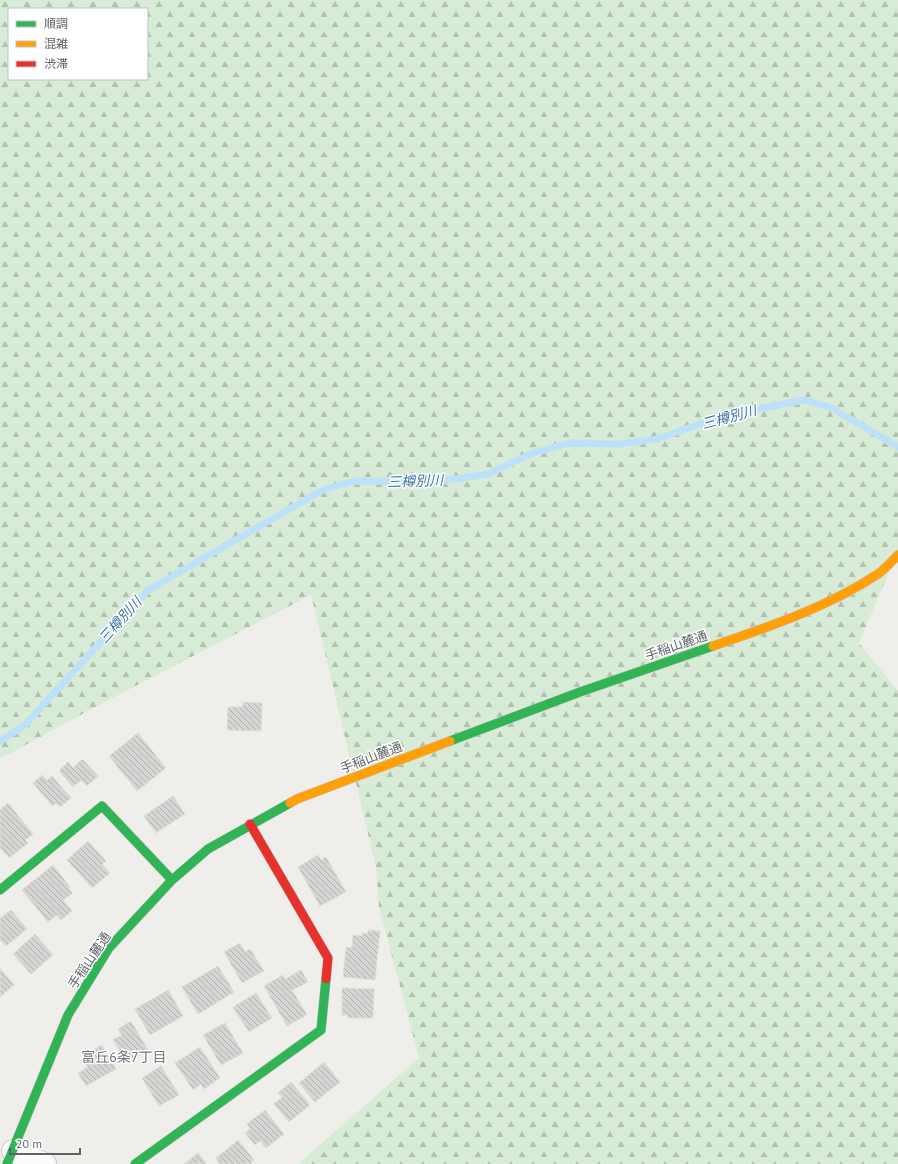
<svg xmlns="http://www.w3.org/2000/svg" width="898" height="1164" viewBox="0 0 898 1164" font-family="'PT Sans','Noto Sans JP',sans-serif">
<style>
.forest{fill:url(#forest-firs);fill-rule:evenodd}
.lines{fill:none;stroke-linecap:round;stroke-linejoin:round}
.stream{stroke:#bfe0f9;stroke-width:7}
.building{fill:url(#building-back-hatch);stroke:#deddd9}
.street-casing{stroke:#cbcccc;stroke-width:24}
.fast-casing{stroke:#cacacb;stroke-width:10}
.slow-casing{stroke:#cacacb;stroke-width:10}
.jam-casing{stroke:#cacacb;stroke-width:10}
.street{stroke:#fdfcfc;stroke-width:22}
.fast{stroke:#30b455;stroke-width:9}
.slow{stroke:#ff9f0a;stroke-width:9}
.jam{stroke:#e5322d;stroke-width:9}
.labels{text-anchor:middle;stroke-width:3;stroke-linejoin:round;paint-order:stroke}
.street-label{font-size:13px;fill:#5f6368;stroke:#fff}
.water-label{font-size:14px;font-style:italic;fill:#4174aa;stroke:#fff}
.neighbourhood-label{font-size:14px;fill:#70757a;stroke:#fff}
</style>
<defs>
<pattern id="forest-firs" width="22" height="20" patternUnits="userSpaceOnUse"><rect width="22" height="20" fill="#d8ebd6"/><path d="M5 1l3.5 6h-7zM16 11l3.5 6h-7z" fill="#b2c2b1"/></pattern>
<pattern id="building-back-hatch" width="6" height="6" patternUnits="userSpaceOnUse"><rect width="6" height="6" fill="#d6d5d3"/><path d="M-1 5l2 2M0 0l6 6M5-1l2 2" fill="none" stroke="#b1b0af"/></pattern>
</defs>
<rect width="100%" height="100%" fill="#efeeea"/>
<path class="forest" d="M0 0H898V550L859 643 898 691V1164H298L419 1058 379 907 376 867 311 595 95 707 0 759ZM9 9H147V79H9Z"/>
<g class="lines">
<path class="stream" d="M0 741 25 725 148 590 323 490 354 481 435 482 488 474 533 453 569 443 620 444 657 439 726 415 805 400 832 408 898 447"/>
</g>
<path class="building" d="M243 702 262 703 261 731 227 730 228 707H242Z
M138 733 166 768 137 791 109 756Z
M82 759 98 776 87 786 81 780 73 787 59 771 68 762 73 768Z
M42 775 47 780 52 776 71 798 60 807 56 803 52 806 33 783Z
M173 796 185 814 156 833 144 816Z
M8 803 33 834 25 840 28 843 9 858 0 847V810Z
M88 841 106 861 102 864 110 873 92 888 67 860Z
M318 855 321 860 326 857 346 892 320 906 298 867Z
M53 865 70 887 68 888 73 893 63 900 72 911 61 920 57 915 48 922 22 890Z
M11 910 27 929 6 946 0 940V918Z
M368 930 380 931 375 980 343 977 346 947 352 948 353 935 362 936V933L368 934Z
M35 934 53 955 31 974 13 954Z
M240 943 245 952 250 949 264 971 242 983 224 952Z
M218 966 234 992 198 1014 182 987Z
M0 968 14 985 0 997Z
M301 970 308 982 292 990 307 1015 287 1026 264 986 283 975 285 979Z
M342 988 374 989 373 1018H348V1015H342Z
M168 990 183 1016 150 1035 135 1009Z
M256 993 272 1018 249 1032 233 1007Z
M131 1021 148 1050 127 1062 113 1040 122 1035 118 1029Z
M225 1023 243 1053 221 1065 203 1035Z
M102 1045 116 1069 86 1086 78 1073 88 1067 85 1063 94 1058 90 1052Z
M200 1047 220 1078 204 1089 201 1084 193 1090 175 1063Z
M324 1062 340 1082 315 1102 299 1083Z
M161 1066 179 1095 159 1106 142 1078Z
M291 1082 310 1105 289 1122 274 1104 282 1097 278 1093Z
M265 1110 284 1134 266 1148 260 1141 255 1145 245 1133 250 1129 247 1124Z
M238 1140 254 1160 250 1164H220L216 1158Z
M198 1153 207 1164H184Z"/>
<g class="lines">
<g class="street-casing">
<path id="street" d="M13 1151 45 1164"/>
</g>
<g class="fast-casing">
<path id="fast" d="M450 741 580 692 713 646
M0 890 102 806 172 880
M7 1164 68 1015 109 948 172 880 208 849 290 803
M135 1164 321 1030 326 979"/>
</g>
<g class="slow-casing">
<path id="slow" d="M713 646C769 627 828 607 878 574 885 569 892 561 898 555
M290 803 297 799 450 741"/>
</g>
<g class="jam-casing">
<path id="jam" d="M250 824 328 958 326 979"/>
</g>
<use href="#street" class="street"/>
<use href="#fast" class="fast"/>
<use href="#slow" class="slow"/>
<use href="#jam" class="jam"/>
</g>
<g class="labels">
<g class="street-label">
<text transform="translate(676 645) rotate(-19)" y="5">手稲山麓通</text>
<text transform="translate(371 757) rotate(-21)" y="5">手稲山麓通</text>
<text transform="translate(89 960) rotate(-56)" y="5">手稲山麓通</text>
</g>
<g class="water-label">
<text transform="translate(729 417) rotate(-15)" y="5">三樽別川</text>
<text transform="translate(415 481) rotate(-2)" y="5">三樽別川</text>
<text transform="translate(120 620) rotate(-48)" y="5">三樽別川</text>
</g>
<g class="neighbourhood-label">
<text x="124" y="1062">富丘6条7丁目</text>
</g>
</g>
<rect x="8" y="8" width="140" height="72" fill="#ffffff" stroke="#bfc1c3"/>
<rect x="16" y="21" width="20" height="6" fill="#30b455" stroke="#bfc1c3"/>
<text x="44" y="28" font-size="12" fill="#5f6368">順調</text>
<rect x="16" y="41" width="20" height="6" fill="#ff9f0a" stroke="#bfc1c3"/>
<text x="44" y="48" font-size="12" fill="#5f6368">混雑</text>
<rect x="16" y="61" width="20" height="6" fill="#e5322d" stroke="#bfc1c3"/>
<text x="44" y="68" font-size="12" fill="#5f6368">渋滞</text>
<path d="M10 1148v6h70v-6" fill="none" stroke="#5f6368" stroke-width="2"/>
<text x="16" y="1148" font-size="12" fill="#5f6368" stroke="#ffffff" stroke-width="3" paint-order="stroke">20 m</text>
</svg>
